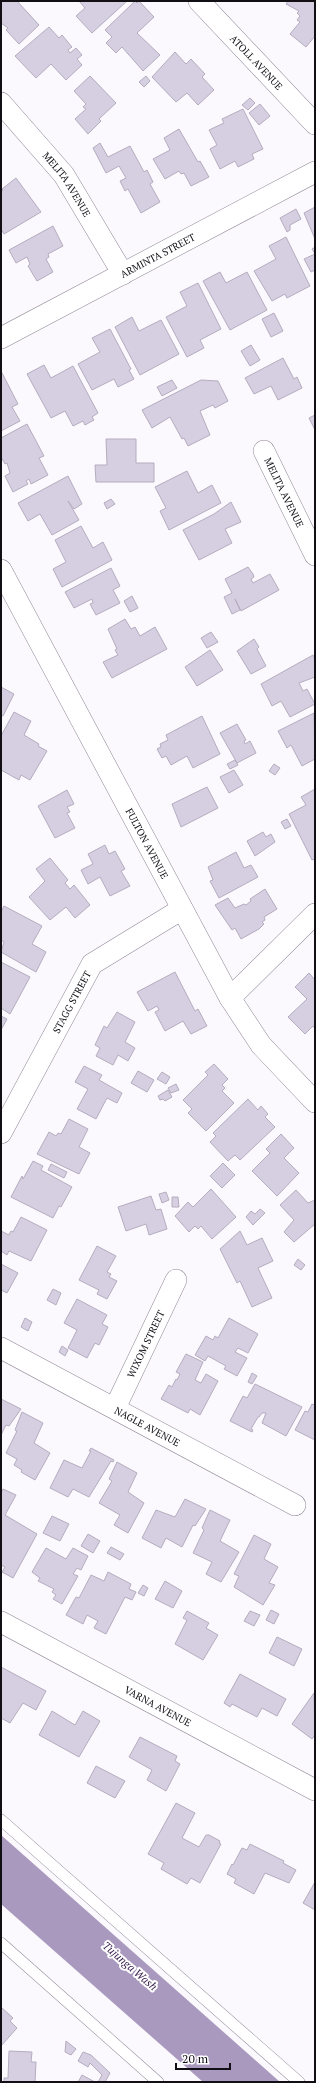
<svg xmlns="http://www.w3.org/2000/svg" width="316" height="2083" viewBox="0 0 316 2083" font-family="'PT Serif',serif">
<style>
.water{fill:#aa99be}
.building{fill:#d6cee1;stroke:#b5acbf}
.lines{fill:none;stroke-linecap:round;stroke-linejoin:round}
.lane-casing{stroke:#908899;stroke-width:12}
.street-casing{stroke:#908899;stroke-width:22}
.lane{stroke:#fff;stroke-width:11}
.street{stroke:#fff;stroke-width:21}
.labels{text-anchor:middle;stroke-width:4;stroke-linejoin:round;paint-order:stroke}
.street-label{font-size:10px;fill:#110e14;stroke:#fff}
.water-label{font-size:11px;font-style:italic;fill:#3a2151;stroke:#fff}
</style>
<rect width="100%" height="100%" fill="#fbf9fd"/>
<path class="water" d="M1 1835 280 2082H203L1 1904Z"/>
<path class="building" d="M1 1H17L39 25 19 44 6 30 8 28 1 23Z
M79 1H127L92 33 76 16 85 8Z
M135 1 137 3 139 1 154 17 137 33 160 55 143 71 122 47 116 53 106 43 112 37 105 30Z
M288 1H315V36L306 47 290 34 300 22 297 20 300 16 297 13 299 11 286 4Z
M49 27 59 38 62 35 72 47 68 50 70 53 76 48 82 55 77 59 82 65 66 80 51 64 36 78 15 56Z
M175 52 186 64 191 59 205 74 202 77 214 90 198 105 187 93 176 102 152 77Z
M90 76 116 103 99 119 101 121 88 134 75 119 86 109 83 107 86 104 74 91Z
M146 76 150 81 144 87 139 82Z
M250 98 255 103 248 110 242 105Z
M260 104 270 116 259 125 249 113Z
M243 109 263 149 252 154 254 159 238 167 235 161 220 169 210 149 217 145 209 130 224 123 222 119Z
M179 129 198 162 200 161 209 177 191 186 184 173 181 174 179 171 165 179 153 159 170 150 164 138Z
M100 143 108 157 130 146 144 172 147 170 153 182 150 184 160 202 141 213 128 189 125 191 120 181 126 178 119 166 106 173 93 148Z
M16 178 41 212 4 234 1 229V192L3 190 2 189Z
M315 207V239L304 213Z
M296 209 301 219 290 225V230L287 232 280 218Z
M53 226 63 246 48 254 49 257 46 259 53 272 37 281 28 266 30 264 27 257 16 263 9 250Z
M286 237 310 286 287 298 285 294 272 301 254 271 276 259 269 246Z
M315 247V270L311 272 304 259 315 254 312 249Z
M220 272 226 283 247 272 267 310 230 330 203 281Z
M198 283 221 329 200 340 204 348 187 357 166 317 187 306 180 292Z
M274 313 283 331 271 337 262 319Z
M132 317 139 331 161 320 179 354 140 375 115 327Z
M110 329 131 369 129 370 134 379 118 387 114 379 92 390 78 364 100 352 92 338Z
M251 345 260 360 250 366 241 351Z
M283 358 294 379 297 377 302 388 278 400 271 386 254 394 245 378Z
M44 365 51 378 73 366 98 413 92 417 94 420 85 425 83 421 73 426 65 411 51 418 27 374Z
M1 371 18 404 12 407 20 421 1 431Z
M172 380 177 388 162 396 157 387Z
M201 380 218 381 228 401 215 408 213 405 200 411 210 435 188 446 184 438 182 439 170 417 152 428 142 410Z
M315 415V430L309 418Z
M27 424 44 456 39 458 48 475 31 484 29 479 26 481 28 484 13 492 5 476 10 473 7 463 5 464 1 457V438Z
M106 439H136V463H154V482H96L95 465H107Z
M187 471 198 493 212 485 221 503 169 530 160 511 166 508 155 487Z
M68 476 82 504 74 509 68 501 79 520 52 535 40 514 28 521 18 503Z
M111 499 115 504 107 509 104 503Z
M231 502 241 522 225 529 232 543 199 560 183 530 214 514Z
M81 526 93 548 103 542 112 560 62 587 53 569 66 562 55 540Z
M248 567 253 574 254 577 251 579 253 583 270 574 279 590 241 611 235 599 240 610 232 614 224 597 232 593 225 579Z
M111 568 120 586 113 590 120 603 96 615 90 604 93 603 92 599 74 608 65 592Z
M132 596 138 608 130 612 124 601Z
M125 619 131 629 135 627 140 636 155 627 167 649 112 678 103 662 118 655 115 650 117 649 108 629Z
M211 632 218 642 207 648 201 638Z
M254 639 259 647 257 649 266 666 251 674 237 651Z
M210 650 223 670 197 686 185 667Z
M313 655 315 659V677L299 683 303 691 307 689 315 704 290 717 281 701 272 706 261 684Z
M1 687 14 694 3 716 1 715Z
M14 712 31 721 24 735 39 744 38 746 47 751 30 780 21 775 19 780 1 770V736Z
M314 713 315 759 302 766 291 745 287 748 278 731Z
M202 716 220 754 193 768 187 756 171 765 166 756 162 758 157 749 161 747 160 744 168 740 166 735Z
M237 724 246 740 244 741 245 744 250 741 256 753 237 763 220 733Z
M235 760 238 765 230 769 227 764Z
M274 764 280 768 275 775 269 771Z
M234 770 243 785 229 793 220 777Z
M207 787 218 808 181 827 172 804Z
M315 789V859L312 860 289 814 306 805 301 797Z
M67 790 74 804 67 807 70 812 67 813 75 828 55 838 38 806Z
M287 819 291 826 285 829 281 822Z
M263 832 266 837 271 834 275 842 255 856 247 841Z
M105 845 109 854 115 851 125 869 121 871 130 886 110 896 100 877 88 884 81 870 93 864 88 854Z
M236 852 244 868 251 865 258 877 219 898 210 881 213 880 208 867Z
M50 858 68 880 65 883 70 889 74 885 90 905 75 918 66 907 50 920 29 897 45 881 36 869Z
M265 889 277 909 264 917 265 920 262 922 264 924 259 929 241 939 235 928 232 930 215 905 228 898 235 908 244 904 246 905 251 901 250 899Z
M4 906 42 926 32 944 46 952 36 972 1 952 4 942 1 940V912Z
M1 962 30 977 10 1014 1 1008Z
M175 972 195 1011 198 1009 207 1026 191 1034 183 1021 165 1031 155 1012 159 1010 157 1006 148 1011 137 992Z
M309 973 315 980V1029L313 1026 305 1034 288 1017 307 999 295 987Z
M117 1012 135 1022 125 1042 135 1048 128 1061 118 1055 113 1065 96 1056 100 1048 95 1045 104 1026 107 1028Z
M1 1016 7 1019 1 1030Z
M214 1064 228 1079 222 1085 225 1088 222 1091 234 1103 206 1131 188 1113 192 1109 183 1100 208 1075 205 1072Z
M84 1066 102 1075 99 1080 122 1093 117 1103 107 1098 96 1119 77 1109 88 1089 75 1082Z
M138 1071 154 1080 147 1092 131 1083Z
M162 1072 170 1077 166 1084 157 1079Z
M176 1084 179 1090 171 1093 168 1088Z
M168 1090 172 1097 165 1101 163 1099 160 1100 158 1096Z
M248 1099 258 1110 261 1106 268 1114 265 1117 275 1127 240 1160 235 1155 228 1161 210 1142 216 1136 213 1133Z
M69 1119 88 1129 79 1147 90 1153 79 1174 37 1154 49 1132 56 1136 58 1133 61 1134Z
M281 1134 294 1148 284 1158 299 1173 277 1196 252 1171 270 1153 266 1149Z
M33 1161 43 1166 41 1170 72 1187 61 1207 59 1206 53 1218 11 1197 22 1176 23 1179Z
M223 1163 235 1175 222 1188 210 1176Z
M51 1164 67 1172 64 1178 48 1170Z
M211 1189 236 1217 212 1239 201 1226 198 1229 195 1226 189 1232 175 1216 188 1202 193 1207Z
M296 1190 308 1203 315 1200V1224L294 1242 284 1232 294 1220 280 1205Z
M166 1192 169 1200 162 1203 159 1194Z
M151 1196 156 1210 161 1209 167 1229 149 1235 146 1224 126 1231 118 1207Z
M172 1197H178L179 1207H172Z
M260 1209 265 1213 253 1225 246 1217 251 1211 255 1214Z
M21 1217 47 1230 31 1261 9 1251 7 1255 1 1251V1231L9 1235 11 1231 13 1232Z
M240 1231 247 1245 262 1238 273 1261 258 1268 272 1298 252 1307 240 1281 237 1283 220 1249Z
M97 1246 116 1256 107 1272 111 1274 109 1277 117 1281 107 1299 97 1294 99 1290 79 1280Z
M298 1259 305 1265 301 1270 294 1265Z
M1 1264 18 1273 7 1293 1 1290Z
M53 1289 61 1293 56 1305 47 1300Z
M77 1299 107 1315 102 1324 108 1327 99 1345 95 1343 87 1358 68 1348 77 1330 64 1323Z
M25 1318 32 1322 28 1331 21 1327Z
M229 1318 258 1334 248 1353 238 1348 235 1352 247 1358 237 1376 224 1369 226 1366 208 1356 205 1361 195 1355 206 1336 213 1340 215 1336 218 1338Z
M62 1346 68 1350 65 1356 59 1352Z
M186 1354 203 1362 195 1380 201 1383 206 1374 218 1381 200 1415 190 1409 188 1413 161 1399 169 1385 172 1387 176 1379 177 1380 180 1374 176 1372Z
M252 1373 257 1376 252 1384 248 1382Z
M255 1384 302 1407 286 1436 262 1423 266 1413H262L259 1417H258L251 1429 253 1430 252 1432 230 1421 243 1396 247 1398Z
M1 1399 21 1409 9 1426 6 1425 1 1435Z
M312 1404 315 1405V1440L295 1430 305 1411 308 1412Z
M22 1412 43 1423 34 1443 50 1453 35 1480 21 1472 22 1470 14 1465 17 1459 6 1453 17 1431 15 1430Z
M91 1448 114 1460 113 1462 111 1461 89 1497 73 1489 68 1497 50 1488 64 1460 82 1468 91 1451H89Z
M117 1462 137 1473 128 1492 144 1503 128 1533 114 1525 120 1515 99 1503 112 1481 109 1479Z
M3 1489 16 1495 5 1515 37 1534 13 1578 2 1572 5 1567 1 1565V1493Z
M185 1499 206 1509 195 1526 193 1525 182 1547 166 1538 161 1548 142 1538 156 1510 175 1517Z
M210 1510 230 1520 220 1541 239 1552 221 1582 206 1574 212 1562 193 1553 204 1530 202 1528Z
M52 1516 69 1524 60 1541 43 1533Z
M88 1534 100 1541 93 1553 81 1546Z
M254 1535 271 1544 264 1559 278 1567 269 1583 275 1585 263 1605 234 1587 239 1576 234 1574Z
M111 1547 124 1554 120 1560 107 1553Z
M46 1548 66 1559 73 1548 88 1556 81 1570 77 1568 73 1574 78 1576 62 1604 53 1599 56 1595 52 1592 54 1589 38 1581 40 1578 32 1572Z
M108 1572 131 1584 129 1589 136 1592 132 1600 125 1597 106 1634 94 1628 98 1621 87 1615 83 1624 66 1615 76 1597 79 1598 91 1575 104 1581Z
M165 1581 182 1591 173 1608 155 1599Z
M143 1585 148 1588 144 1596 138 1593Z
M271 1610 279 1614 274 1624 266 1620Z
M187 1611 209 1623 206 1628 218 1635 203 1660 175 1644 187 1620 183 1618Z
M250 1611 260 1615 254 1626 244 1621Z
M277 1637 302 1649 294 1666 269 1653Z
M1 1667 46 1691 36 1710 23 1703 10 1723 1 1718Z
M240 1674 286 1699 277 1716 262 1708 257 1717 232 1704 230 1707 224 1703Z
M314 1693 315 1735 312 1739 292 1724Z
M52 1711 75 1725 83 1711 100 1721 79 1757 39 1735Z
M140 1737 177 1756 175 1761 180 1764 166 1791 147 1780 152 1770 129 1757Z
M96 1766 125 1781 115 1798 87 1783Z
M176 1803 195 1813 182 1838 199 1847 206 1835H209L220 1841 219 1843 221 1844 200 1883 191 1878 187 1884 161 1869 164 1863 148 1854Z
M250 1844 284 1861 283 1863 296 1870 289 1883 265 1873 254 1894 234 1883 236 1879 227 1874 232 1864 233 1865 242 1848 247 1850Z
M315 1882V1910L303 1903Z
M1 2007 13 2018 10 2021 17 2028 1 2046Z
M66 2041 76 2049 71 2055 65 2052Z
M9 2051 32 2052 31 2062H36L35 2082H4V2078H8Z
M83 2052 91 2055 110 2073 105 2082H98L102 2075 90 2063 88 2067 78 2061Z
M82 2075 95 2082H78Z"/>
<g class="lines">
<g class="lane-casing">
<path id="lane" d="M1 1820 299 2082
M1 1943 158 2082"/>
</g>
<g class="street-casing">
<g id="street">
<path id="s1" d="M199 1 315 124"/>
<path id="s2" d="M1 103 64 175 123 274"/>
<path id="s3" d="M1 338 315 172"/>
<path id="s4" d="M264 451 315 555"/>
<path id="s5" d="M1 570 230 998 261 1045 315 1102"/>
<path d="M230 998 315 914"/>
<path id="s6" d="M1 1133 92 964 182 909"/>
<path id="s7" d="M1 1348 295 1505"/>
<path id="s8" d="M115 1408 176 1280"/>
<path id="s9" d="M1 1622 315 1790"/>
</g>
</g>
<use href="#lane" class="lane"/>
<use href="#street" class="street"/>
</g>
<g class="labels">
<g class="street-label">
<text dy="4" stroke="none"><textPath href="#s1" startOffset="84">ATOLL AVENUE</textPath></text>
<text dy="4" stroke="none"><textPath href="#s2" startOffset="105">MELITA AVENUE</textPath></text>
<text dy="4" stroke="none"><textPath href="#s3" startOffset="177">ARMINTA STREET</textPath></text>
<text dy="4" stroke="none"><textPath href="#s4" startOffset="46">MELITA AVENUE</textPath></text>
<text dy="4" stroke="none"><textPath href="#s5" startOffset="310">FULTON AVENUE</textPath></text>
<text dy="4" stroke="none"><textPath href="#s6" startOffset="149">STAGG STREET</textPath></text>
<text dy="4" stroke="none"><textPath href="#s8" startOffset="71">WIXOM STREET</textPath></text>
<text dy="4" stroke="none"><textPath href="#s7" startOffset="166">NAGLE AVENUE</textPath></text>
<text dy="4" stroke="none"><textPath href="#s9" startOffset="178">VARNA AVENUE</textPath></text>
</g>
<g class="water-label">
<text transform="translate(130 1966) rotate(41)" y="4">Tujunga Wash</text>
</g>
</g>
<rect width="316" height="2083" fill="none" stroke="#110e14" stroke-width="4"/>
<path d="M176 2063v6h54v-6" fill="none" stroke="#110e14" stroke-width="2"/>
<text x="182" y="2063" font-size="12" fill="#110e14" stroke="#ffffff" stroke-width="3" paint-order="stroke">20 m</text>
</svg>
